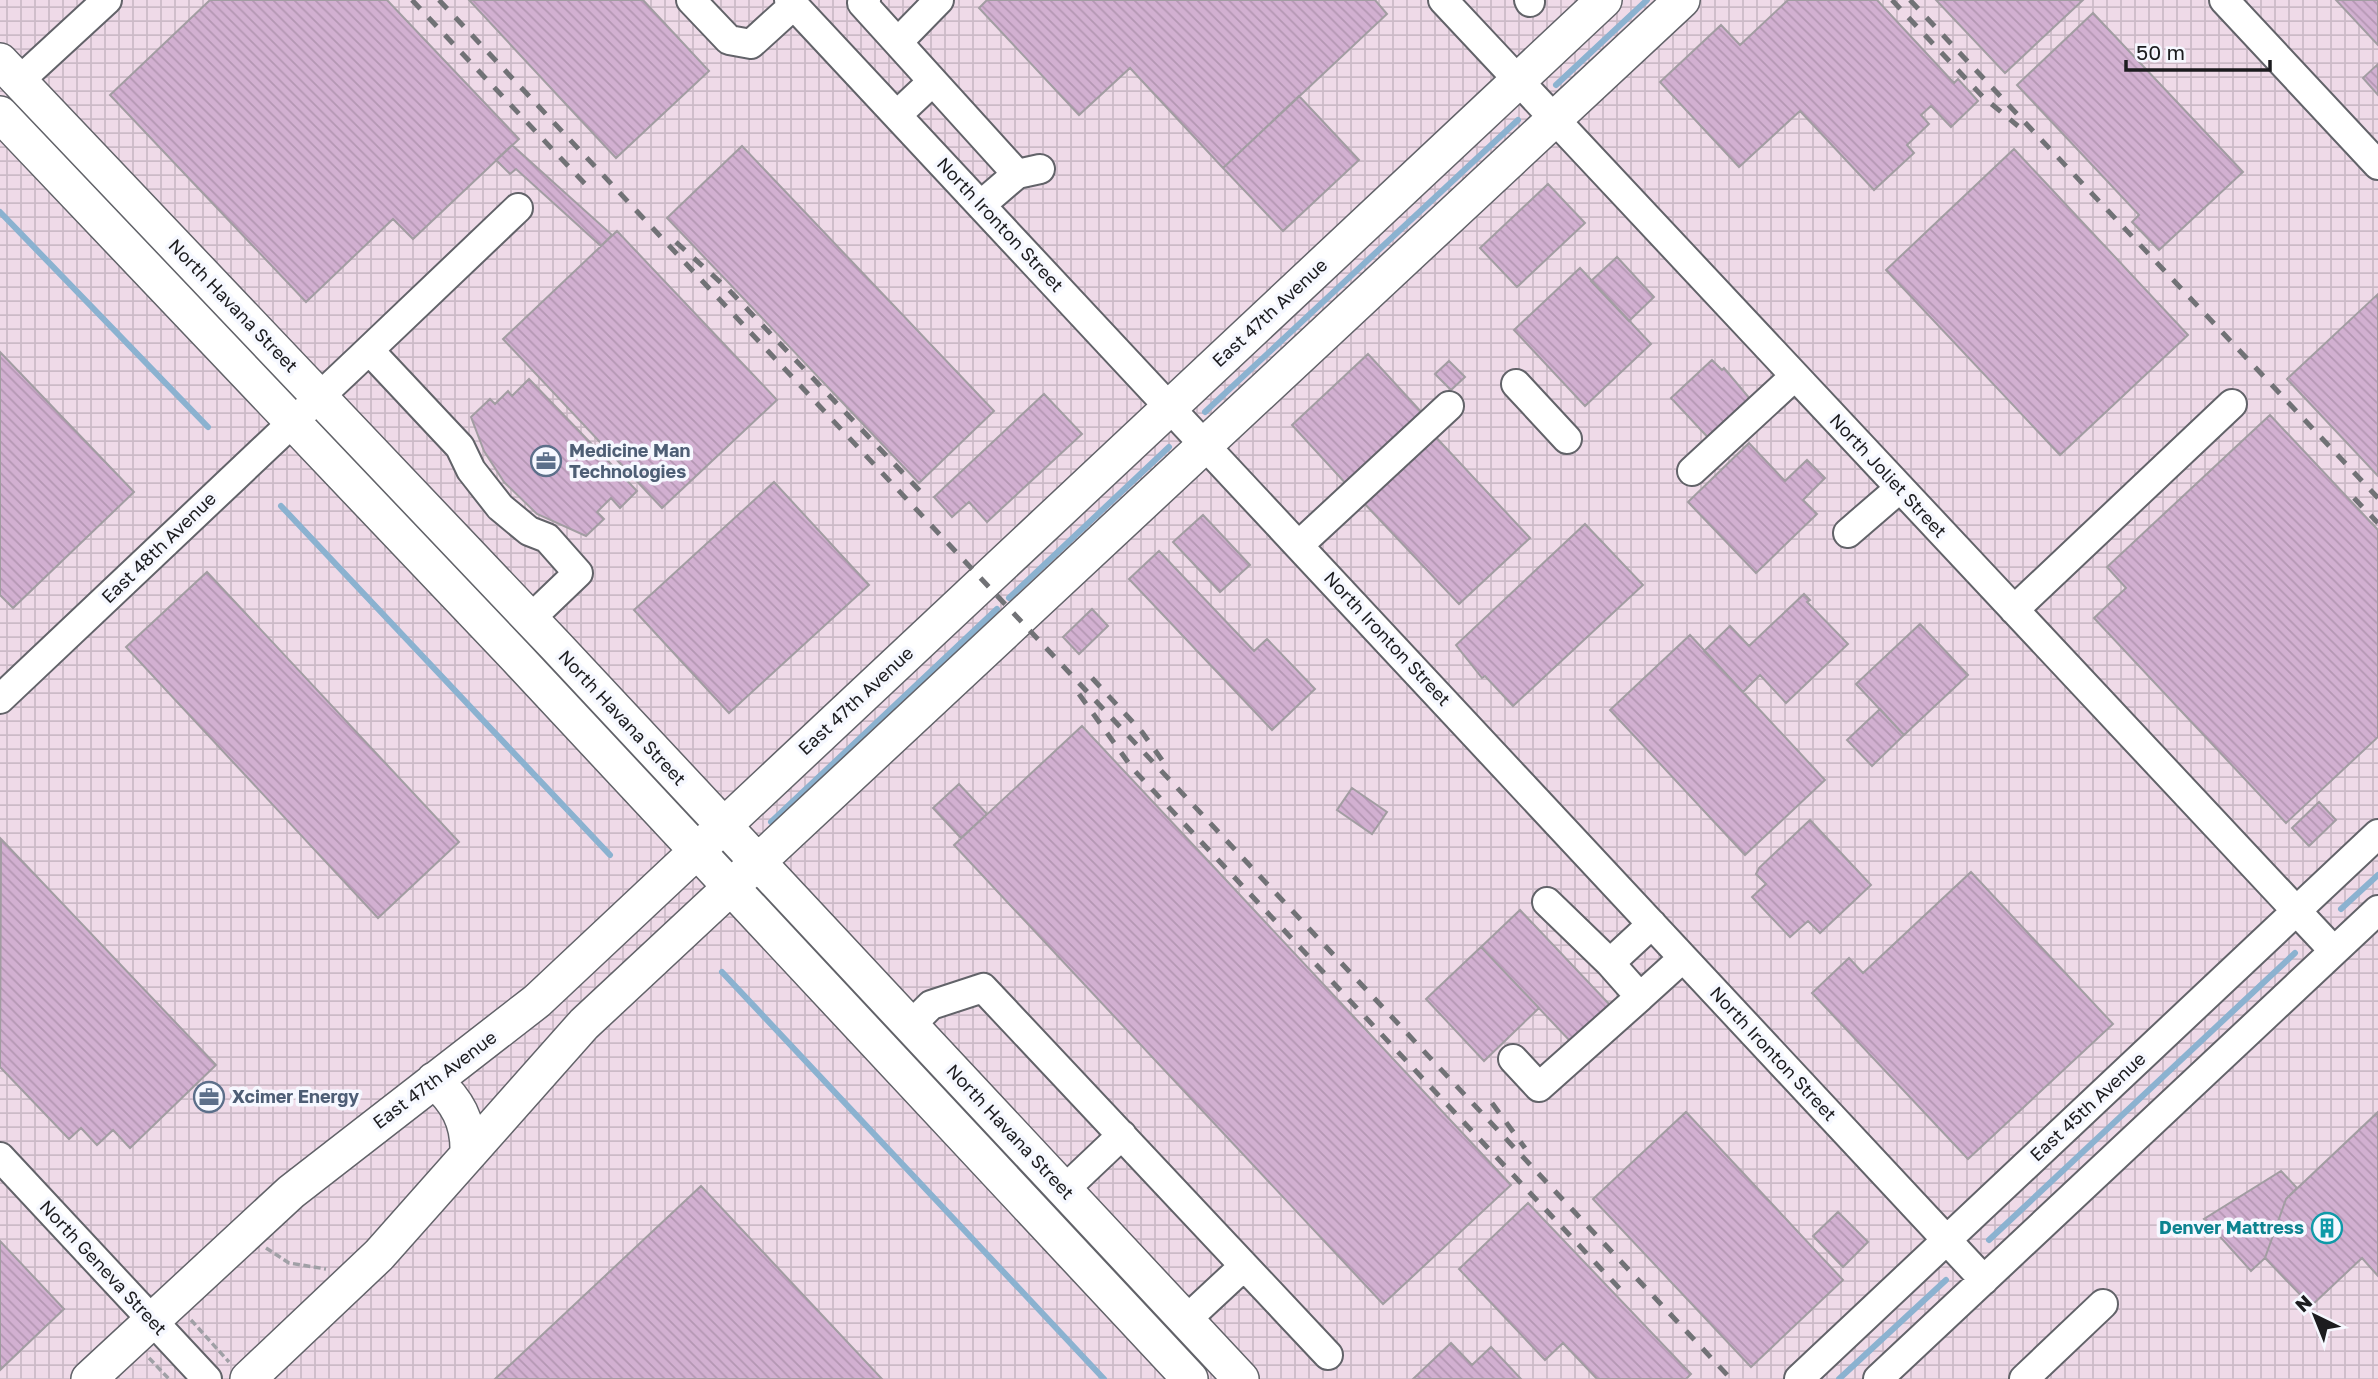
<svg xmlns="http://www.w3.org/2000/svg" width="2378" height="1379" viewBox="0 0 2378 1379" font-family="'Golos Text',sans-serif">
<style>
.industrial{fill:url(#industrial-grid)}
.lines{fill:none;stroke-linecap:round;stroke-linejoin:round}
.stream{stroke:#8bb2d0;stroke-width:6}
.building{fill:url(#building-back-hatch);stroke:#a29da2;stroke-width:2}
.minor-casing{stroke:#626369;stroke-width:32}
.major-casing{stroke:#626369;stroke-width:38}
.path{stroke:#a0a0a6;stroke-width:3.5;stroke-dasharray:7 3.5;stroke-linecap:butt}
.minor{stroke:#fff;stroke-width:28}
.major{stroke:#fff;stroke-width:35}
.rail{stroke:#717276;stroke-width:5;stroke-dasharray:12 12;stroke-linecap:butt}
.labels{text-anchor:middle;stroke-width:7;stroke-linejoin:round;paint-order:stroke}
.street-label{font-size:18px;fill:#1c1c1f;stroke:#f6f8ff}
.service-label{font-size:18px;font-weight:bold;fill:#4e5e75;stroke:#f6f8ff;text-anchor:start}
.culture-label{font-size:18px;font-weight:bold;fill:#0d838f;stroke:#f6f8ff;text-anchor:end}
</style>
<defs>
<pattern id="industrial-grid" width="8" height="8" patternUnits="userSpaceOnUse" patternTransform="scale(1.75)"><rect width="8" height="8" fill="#efdae8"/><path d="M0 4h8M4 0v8" fill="none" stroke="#ccbac7"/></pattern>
<pattern id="building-back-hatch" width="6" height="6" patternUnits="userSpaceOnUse" patternTransform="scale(1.75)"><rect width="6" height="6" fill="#d2b0d1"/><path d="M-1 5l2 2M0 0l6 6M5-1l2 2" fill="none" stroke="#b497b3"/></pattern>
</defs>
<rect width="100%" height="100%" fill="#e9eaf1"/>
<path class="industrial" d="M0 0H2378V1379H0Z"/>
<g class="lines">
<path class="stream" d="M1556 85 1647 0
M0 212 208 427
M1205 412 1518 120
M281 506 610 855
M1009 598 1169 447
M771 822 997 609
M2341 909 2378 875
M722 972 1104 1379
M1989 1240 2295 953
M1839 1379 1946 1280"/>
</g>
<path class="building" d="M210 0H387L519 139 413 239 393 219 306 302 110 95Z
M469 0H643L709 71 616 158Z
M987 0H1375L1387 14 1223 168 1130 68 1079 115 979 8Z
M1788 0H1877L1954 83 1958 79 1978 101 1951 127 1931 106 1921 115 1929 124 1907 145 1914 153 1874 190 1800 111 1739 167 1660 82 1721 25 1740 45Z
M1936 0H2083L2005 73Z
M2336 0H2378V45Z
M2093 13 2243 172 2159 250 2132 222 2139 215 2017 85Z
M2378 64V95L2363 78Z
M1299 96 1359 160 1283 231 1223 168Z
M512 145 612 235 601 246 516 169 510 174 496 160Z
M742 146 994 411 919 483 667 218Z
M2014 149 2188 335 2060 455 1886 270Z
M1548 184 1585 223 1517 287 1480 248Z
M617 231 777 400 662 508 503 339Z
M1617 257 1654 297 1629 321 1591 281Z
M1580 268 1651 344 1585 406 1514 330Z
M2378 294V476L2287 379Z
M0 352 134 492 13 608 0 595Z
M1368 354 1424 415 1348 486 1292 425Z
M1712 360 1722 370 1724 368 1756 406 1715 445 1671 398Z
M1449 361 1465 377 1451 390 1435 374Z
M529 379 637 491 620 508 611 498 597 512 604 519 586 536 537 514 504 482 484 451 471 417 490 399 495 404 508 391 512 396Z
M1044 394 1082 434 987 522 969 502 952 517 934 497Z
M2270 415 2378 530V737L2286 823 2094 618 2126 588 2107 567Z
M1432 433 1530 538 1459 604 1361 500Z
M1749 443 1785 481 1807 460 1825 478 1803 500 1817 514 1756 573 1688 502Z
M774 482 869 585 729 713 634 610Z
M1203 515 1250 565 1220 592 1173 542Z
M1585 524 1643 585 1513 706 1485 676 1482 678 1456 645Z
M1159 551 1254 651 1267 639 1315 689 1272 730 1129 579Z
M207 572 459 842 378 918 126 647Z
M1804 594 1810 600 1807 602 1848 644 1786 703 1760 675 1743 692 1704 651 1730 626 1749 646Z
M1092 609 1108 626 1079 654 1063 637Z
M1920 624 1968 675 1904 735 1856 684Z
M1690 635 1825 780 1745 855 1610 710Z
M1880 709 1904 735 1872 766 1847 740Z
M1082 726 1511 1185 1383 1304 954 845Z
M959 784 987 814 961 838 933 808Z
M1352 788 1387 812 1372 834 1337 810Z
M2319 802 2336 820 2309 846 2292 828Z
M1810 820 1871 885 1820 933 1808 921 1790 937 1752 897 1766 884 1756 874 1759 868Z
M1 839 216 1065 130 1148 113 1130 97 1145 81 1128 69 1139 0 1067Z
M1971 872 2113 1024 1968 1159 1812 993 1849 958 1863 973Z
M1520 910 1610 1005 1571 1042 1481 947Z
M1481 947 1539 1008 1484 1061 1426 999Z
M1686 1112 1843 1280 1751 1367 1593 1199Z
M2378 1112V1276L2362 1258 2311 1306 2265 1258 2286 1199Z
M2281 1171 2297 1188 2286 1199 2265 1258 2251 1271 2204 1219Z
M701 1186 882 1379H495Z
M1528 1203 1691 1374 1686 1379H1597L1563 1343 1545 1360 1459 1269Z
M1838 1212 1868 1242 1843 1267 1813 1236Z
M0 1241 64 1309 0 1370Z
M1451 1343 1472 1365 1491 1347 1521 1379H1413Z"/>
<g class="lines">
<g class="minor-casing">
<path id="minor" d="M691 0 729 40 751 44 794 5
M789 0 1984 1280
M866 0 862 3 1017 174
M1443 0 2334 951
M1529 0 1530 2
M2224 0 2378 165
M898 42 939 0
M19 81 107 0
M897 115 932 82
M982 204 1017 174 1040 169
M518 208 369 350 460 447 471 470 500 507 529 531 547 538 578 573 530 619
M1516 384 1567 439
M1692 471 1795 376
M1848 533 1900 488
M1299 545 1449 406
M2014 610 2232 404
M0 699 369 350
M1547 902 1610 963 1652 924
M1640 997 1683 958
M910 1026 931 1005 983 988 1328 1355
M1513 1059 1539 1087 1640 997 1610 963
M0 1157 207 1379
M1064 1190 1122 1135
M1186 1320 1244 1266
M1799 1379 2378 834
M1878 1379 2378 910
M2024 1379 2103 1304"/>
</g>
<g class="major-casing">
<path id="major" d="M0 61 556 646 1241 1379
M0 114 516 657 1190 1379
M434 1080C457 1101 469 1121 468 1153
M89 1379 291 1192 537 1001 1604 0
M248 1379 379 1255 584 1024 1682 0"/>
</g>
<path class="path" d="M266 1248 289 1263 326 1269
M191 1320 229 1362
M149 1358 169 1379"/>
<use href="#minor" class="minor"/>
<use href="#major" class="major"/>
<path class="rail" d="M412 0 586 185
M439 0 1731 1379
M1892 0 1983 97 2018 126
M1910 0 2378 498
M676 242 729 290 921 492
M2354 498 2378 523
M1092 678 1142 732 1162 760
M1079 694 1133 769 1620 1289
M1492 1103 1525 1148"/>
</g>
<defs>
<g id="office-ring" transform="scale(1.575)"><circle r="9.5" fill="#f6f8ff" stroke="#5c6f8a" stroke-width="1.5"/><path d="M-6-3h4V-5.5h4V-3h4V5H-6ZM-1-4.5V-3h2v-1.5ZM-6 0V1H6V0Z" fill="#5c6f8a"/></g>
<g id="building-ring" transform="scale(1.575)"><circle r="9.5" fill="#f6f8ff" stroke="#0f9aa8" stroke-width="1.5"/><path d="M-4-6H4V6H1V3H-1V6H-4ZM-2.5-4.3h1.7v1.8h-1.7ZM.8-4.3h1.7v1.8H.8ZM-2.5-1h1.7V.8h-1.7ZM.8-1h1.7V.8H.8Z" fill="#0f9aa8"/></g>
</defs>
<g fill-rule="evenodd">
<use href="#office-ring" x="546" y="461"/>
<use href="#office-ring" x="209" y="1097"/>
<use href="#building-ring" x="2327" y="1228"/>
</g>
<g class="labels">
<g class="street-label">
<text transform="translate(1000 225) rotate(47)" y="6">North Ironton Street</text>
<text transform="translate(233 306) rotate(46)" y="6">North Havana Street</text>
<text transform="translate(1270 313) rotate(-43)" y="6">East 47th Avenue</text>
<text transform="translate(1888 476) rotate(47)" y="6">North Joliet Street</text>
<text transform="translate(159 548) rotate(-44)" y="6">East 48th Avenue</text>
<text transform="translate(1387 639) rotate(47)" y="6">North Ironton Street</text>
<text transform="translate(856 701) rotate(-43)" y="6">East 47th Avenue</text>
<text transform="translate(622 718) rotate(47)" y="6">North Havana Street</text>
<text transform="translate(1773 1054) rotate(47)" y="6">North Ironton Street</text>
<text transform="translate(435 1080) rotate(-37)" y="6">East 47th Avenue</text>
<text transform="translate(2088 1107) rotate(-43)" y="6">East 45th Avenue</text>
<text transform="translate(1010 1132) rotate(47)" y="6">North Havana Street</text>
<text transform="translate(103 1268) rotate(47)" y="6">North Geneva Street</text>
</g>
<g class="service-label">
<text x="569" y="457">Medicine Man<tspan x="569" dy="21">Technologies</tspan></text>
<text x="232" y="1103">Xcimer Energy</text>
</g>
<g class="culture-label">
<text x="2304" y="1234">Denver Mattress</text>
</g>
</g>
<g transform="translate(2315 1316) rotate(317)" stroke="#f6f8ff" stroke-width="5" paint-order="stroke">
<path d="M0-5L12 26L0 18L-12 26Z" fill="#1c1c1f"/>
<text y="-10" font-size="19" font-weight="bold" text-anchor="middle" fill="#1c1c1f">N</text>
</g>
<path d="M2126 60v10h144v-10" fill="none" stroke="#1c1c1f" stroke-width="3.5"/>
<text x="2136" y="60" font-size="21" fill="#1c1c1f" stroke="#f6f8ff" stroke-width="5" paint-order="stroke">50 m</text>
</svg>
